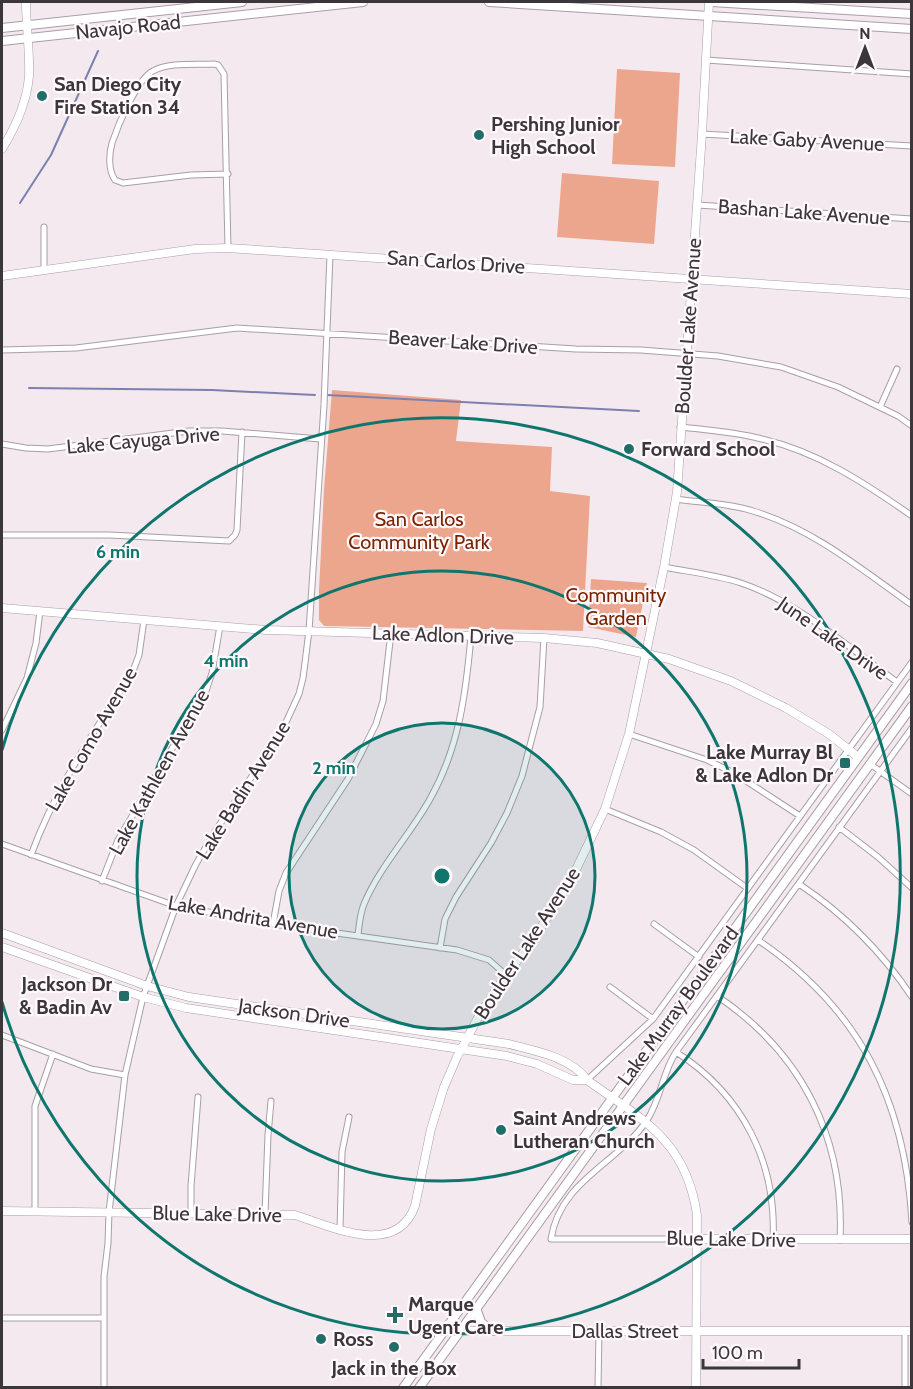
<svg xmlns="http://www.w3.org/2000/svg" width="913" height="1389" viewBox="0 0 913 1389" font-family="Cabin,sans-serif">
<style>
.green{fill:#eda68e}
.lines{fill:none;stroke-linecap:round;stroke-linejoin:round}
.stream{stroke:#7c80af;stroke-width:2}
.street-casing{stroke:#a99ea5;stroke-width:7}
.secondary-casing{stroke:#a99ea5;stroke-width:9}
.primary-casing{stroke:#a99ea5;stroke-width:10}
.street{stroke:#fff;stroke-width:5}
.secondary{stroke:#fff;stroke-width:8}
.primary{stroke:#fff;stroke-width:8}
.ring{fill:none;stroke:#0f766e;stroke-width:3}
.poi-dot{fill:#236d69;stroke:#fff8fc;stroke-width:2}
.labels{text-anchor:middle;stroke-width:4.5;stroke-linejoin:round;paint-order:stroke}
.street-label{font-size:20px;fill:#3a3639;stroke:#fff8fc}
.poi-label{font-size:20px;font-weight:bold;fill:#3a3639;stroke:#fff8fc;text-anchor:start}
.park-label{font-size:20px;fill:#7a2400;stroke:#fff8fc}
.centre{fill:#0f766e;stroke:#fff8fc;stroke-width:3}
.ring-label{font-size:18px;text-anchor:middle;font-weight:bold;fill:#0f766e;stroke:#fff8fc;stroke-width:4.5;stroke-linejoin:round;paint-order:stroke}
</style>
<rect width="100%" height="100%" fill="#f5e9f0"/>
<path class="green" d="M617 69 680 73 675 167 612 164Z
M562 173 659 181 654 244 557 237Z
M332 390 461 400 456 441 552 447 550 491 590 496 583 631 324 626 319 620V590L324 489Z
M591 579 647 583 636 637 588 627Z"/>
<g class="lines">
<path class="stream" d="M20 203 51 155 98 51
M29 388 212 390 315 395
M327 395 639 411"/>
<g class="street-casing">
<path id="street" d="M706 60 912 74
M702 134 912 146
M228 174 191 175 123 183 115 180C108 170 109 154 112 143 118 125 137 79 153 71 170 62 195 65 214 64L218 65 224 74 228 248
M697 205 912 219
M44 270V227
M2 350 76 348 237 328 576 349 641 350 718 356 781 367 838 387 898 416 912 426
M880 407 897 369
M680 427C708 430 735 432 762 439 818 452 865 483 912 516
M2 444 26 448 48 449 189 431H222L320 439
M676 499C702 503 728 503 753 511 813 529 861 569 912 605
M2 535H109L229 541 235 535 237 530 242 432
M664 567C690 572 717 575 741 583 800 603 847 647 897 682
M2 730 27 678 36 643 40 611
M629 734 707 760 734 773 800 816
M870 764 912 794
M605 809 661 832 694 850 747 888
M839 827 878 857 912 888
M2 844 176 906 273 924 457 950 489 960 506 975
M31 855C56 787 94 732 133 671L139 655 144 620
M102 881 118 840 206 691 212 673 220 626
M799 884C844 914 882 952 912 997
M273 924 279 891 286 873 348 779 376 724 383 701 391 633
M654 924 699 957
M358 935C359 925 360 914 364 904 380 866 410 835 430 799 459 748 466 693 471 636
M758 940C860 1009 905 1100 912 1222
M440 948 445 919 456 897 491 843 507 813 522 776 540 707 544 638
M610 987 653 1019
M717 996C802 1053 845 1138 840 1240
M2 1035 91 1069 125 1075
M676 1052C742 1094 777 1162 773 1240
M587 1080 653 1019 912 662
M35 1211V1106L53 1054
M191 1214V1186L198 1097
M265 1214 268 1135 271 1101
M340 1229 342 1152 349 1117
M697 1239H551C560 1180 619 1163 647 1120 661 1099 662 1073 676 1052L912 728
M2 1318H103
M905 1331V1388
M104 1388V1277L108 1243 109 1212 125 1075 143 997 176 906 196 864 216 830 281 733 299 694 303 678 309 631 324 405 330 255
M598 1388 599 1331"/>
</g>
<g class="secondary-casing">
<path id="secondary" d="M2 149C15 128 27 101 29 76 30 51 26 26 26 2
M2 276 195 249 228 248 912 294
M2 608 266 630 544 638 597 643 669 659 731 681 786 708 829 734 858 757
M2 933 147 986 189 997 509 1044C535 1051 571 1057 587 1080 643 1120 686 1140 697 1215L696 1388
M2 947 143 997 186 1008 507 1056 537 1064 573 1080H587
M2 1211 295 1215C332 1227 396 1258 415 1206L431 1129 444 1087 457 1057 480 1014 506 975 533 940 570 882 605 809 629 734 664 567 677 492 702 134 709 2
M697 1239H912
M447 1325 459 1331H912"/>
</g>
<g class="primary-casing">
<path id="primary" d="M489 2 912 29
M712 2 912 14
M2 28 242 2
M2 41 363 2
M476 1308 481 1322 492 1331
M403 1388 912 683
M419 1388 912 706"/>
</g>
<use href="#street" class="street"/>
<use href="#secondary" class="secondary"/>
<use href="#primary" class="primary"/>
</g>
<circle cx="442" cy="876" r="153" fill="#0f766e" fill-opacity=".12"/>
<g class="ring">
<circle cx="442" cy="876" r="153"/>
<circle cx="442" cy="876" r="305"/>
<path d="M2 750A458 458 0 1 1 2 1002"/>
</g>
<g class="poi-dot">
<circle cx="42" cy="96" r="6"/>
<circle cx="479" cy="135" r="6"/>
<circle cx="629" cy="449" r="6"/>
<rect x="839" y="757" width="12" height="12" rx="3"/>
<rect x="118" y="990" width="12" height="12" rx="3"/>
<circle cx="501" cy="1130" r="6"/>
<path d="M392 1306h6v6h6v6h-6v6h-6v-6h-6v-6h6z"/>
<circle cx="321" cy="1339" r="6"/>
<circle cx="394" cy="1347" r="6"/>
</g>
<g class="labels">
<g class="street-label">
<text transform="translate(128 27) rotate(-6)" y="7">Navajo Road</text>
<text transform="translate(807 140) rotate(3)" y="7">Lake Gaby Avenue</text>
<text transform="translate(804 212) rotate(4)" y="7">Bashan Lake Avenue</text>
<text transform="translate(456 262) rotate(4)" y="7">San Carlos Drive</text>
<text transform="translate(688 326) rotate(-86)" y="7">Boulder Lake Avenue</text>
<text transform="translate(463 342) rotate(4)" y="7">Beaver Lake Drive</text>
<text transform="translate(143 440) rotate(-5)" y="7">Lake Cayuga Drive</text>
<text transform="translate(443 635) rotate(2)" y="7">Lake Adlon Drive</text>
<text transform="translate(833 638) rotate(35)" y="7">June Lake Drive</text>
<text transform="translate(91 739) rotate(-60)" y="7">Lake Como Avenue</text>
<text transform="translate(159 772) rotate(-61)" y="7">Lake Kathleen Avenue</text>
<text transform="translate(243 790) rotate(-58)" y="7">Lake Badin Avenue</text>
<text transform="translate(253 917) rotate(10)" y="7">Lake Andrita Avenue</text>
<text transform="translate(527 943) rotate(-57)" y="7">Boulder Lake Avenue</text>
<text transform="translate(678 1006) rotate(-54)" y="7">Lake Murray Boulevard</text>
<text transform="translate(294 1013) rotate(8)" y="7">Jackson Drive</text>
<text transform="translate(217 1214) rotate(1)" y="7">Blue Lake Drive</text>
<text transform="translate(731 1239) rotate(1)" y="7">Blue Lake Drive</text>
<text x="625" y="1338">Dallas Street</text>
</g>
<g class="poi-label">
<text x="54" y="91">San Diego City<tspan x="54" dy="23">Fire Station 34</tspan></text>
<text x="491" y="131">Pershing Junior<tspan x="491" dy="23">High School</tspan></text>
<text x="641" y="456">Forward School</text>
<text x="833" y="759" text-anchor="end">Lake Murray Bl<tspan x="833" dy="23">&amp; Lake Adlon Dr</tspan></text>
<text x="112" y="991" text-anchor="end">Jackson Dr<tspan x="112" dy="23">&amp; Badin Av</tspan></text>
<text x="513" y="1125">Saint Andrews<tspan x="513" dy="23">Lutheran Church</tspan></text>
<text x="408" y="1311">Marque<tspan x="408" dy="23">Ugent Care</tspan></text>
<text x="333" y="1346">Ross</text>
<text x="394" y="1375" text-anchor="middle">Jack in the Box</text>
</g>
<g class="park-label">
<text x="419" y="526">San Carlos<tspan x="419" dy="23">Community Park</tspan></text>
<text x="616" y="602">Community<tspan x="616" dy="23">Garden</tspan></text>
</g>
</g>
<circle cx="442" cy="876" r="9" class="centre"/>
<g class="ring-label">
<text x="118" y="558">6 min</text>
<text x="226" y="667">4 min</text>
<text x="334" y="774">2 min</text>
</g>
<rect width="913" height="1389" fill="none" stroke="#3a3639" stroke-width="6"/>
<g transform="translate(865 48)" stroke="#fff8fc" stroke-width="4.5" paint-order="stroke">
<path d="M0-4.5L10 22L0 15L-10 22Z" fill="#3a3639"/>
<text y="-9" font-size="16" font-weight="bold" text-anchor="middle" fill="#3a3639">N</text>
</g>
<path d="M703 1359v9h96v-9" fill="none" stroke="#3a3639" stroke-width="3"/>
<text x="712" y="1359" font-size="18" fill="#3a3639" stroke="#fff8fc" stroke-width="4.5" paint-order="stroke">100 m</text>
</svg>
